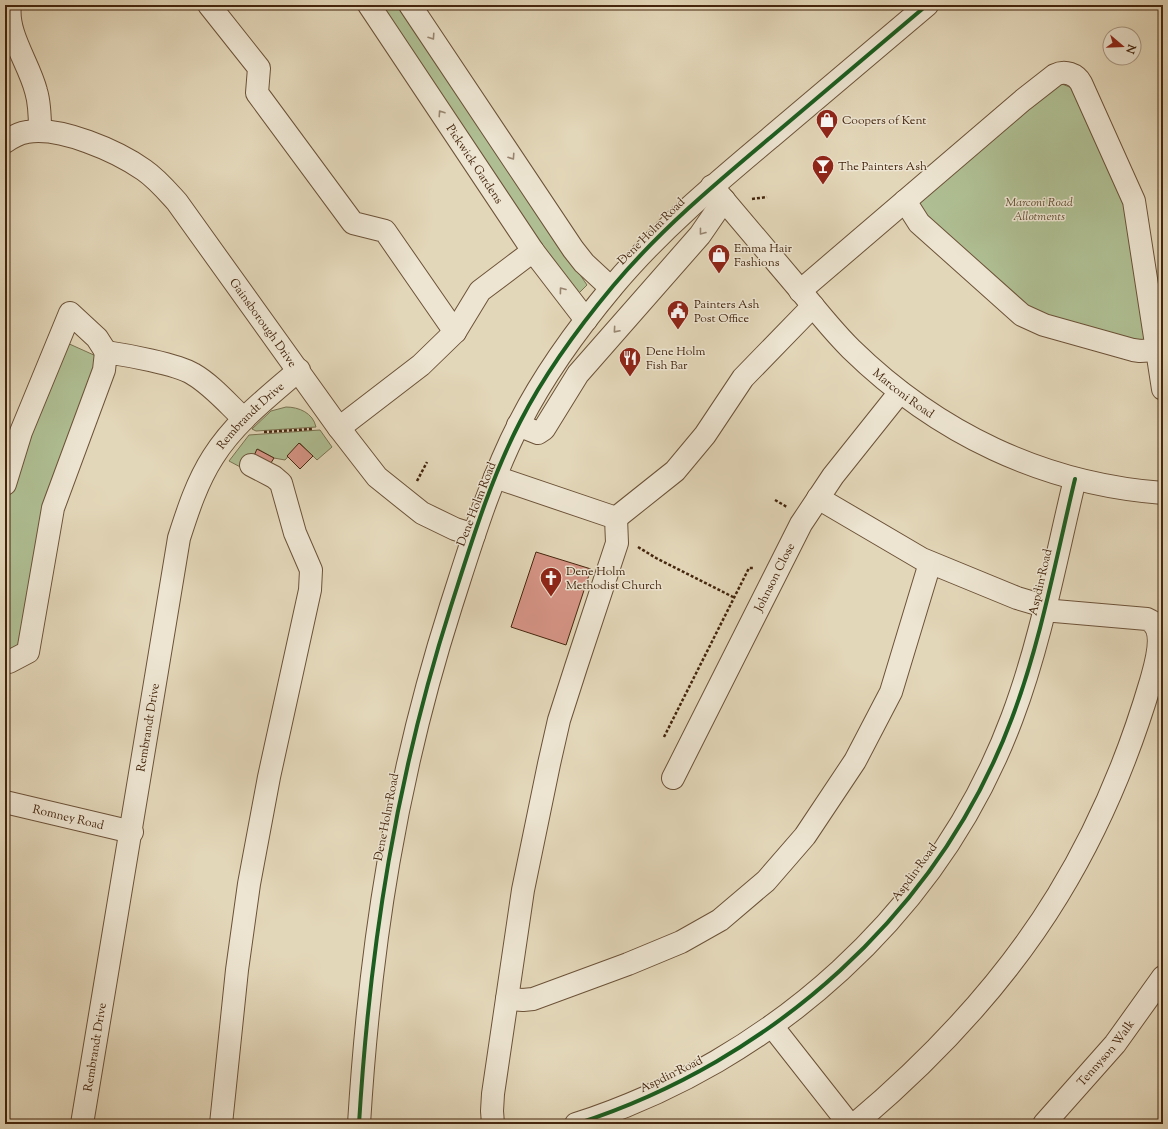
<svg xmlns="http://www.w3.org/2000/svg" width="1168" height="1129" viewBox="0 0 1168 1129" font-family="'Sorts Mill Goudy',serif">
<style>
.green{fill:#afbf93;stroke:#7a7250}
.building{fill:#d79587;stroke:#44250d}
.lines{fill:none;stroke-linecap:round;stroke-linejoin:round}
.minor-casing{stroke:#6c5238;stroke-width:24}
.path{stroke:#44250d;stroke-width:2.5;stroke-dasharray:3 2;stroke-linecap:butt}
.minor{stroke:#ede5d2;stroke-width:22}
.cycleway-casing{stroke:#ede5d2;stroke-width:6}
.cycleway{stroke:#1b5e20;stroke-width:4}
.oneway{stroke:#988570}
.labels{text-anchor:middle;stroke-width:3;stroke-linejoin:round;paint-order:stroke}
.poi-label{font-size:12px;fill:#44250d;stroke:#ede5d2;text-anchor:start}
.street-label{font-size:12px;fill:#44250d;stroke:#ede5d2}
.park-label{font-size:12px;font-style:italic;fill:#5f4c2e;stroke:#ede5d2}
</style>
<rect width="100%" height="100%" fill="#e3d7b9"/>
<filter id="stains"><feTurbulence type="fractalNoise" baseFrequency=".005" numOctaves="4"/><feColorMatrix values="0 0 0 0 .2 0 0 0 0 .09 0 0 0 0 .02 0 0 0 .5 -.17"/></filter>
<radialGradient id="worn" r=".72"><stop offset=".6" stop-color="#630" stop-opacity="0"/><stop offset="1" stop-color="#630" stop-opacity=".3"/></radialGradient>
<path class="green" d="M375 5H397L587 285 572 300Z
M1053 83 1062 84 1072 88 1124 186 1150 335 1141 345 1027 312 982 274 919 207 920 202Z
M65 342 96 356V378L24 641 5 654V496L24 433Z
M286 407C299 407 313 413 316 427L256 431 252 429 271 411Z
M320 430 332 447 317 460 300 443 285 460 274 458 258 449 246 470 229 461 249 435Z"/>
<path class="building" d="M299 443 313 456 300 469 287 456Z
M257 449 274 458 269 466 253 458Z
M536 552 591 569 566 645 511 627Z"/>
<g class="lines">
<g class="minor-casing">
<g id="minor">
<path d="M10 5C6 34 29 63 36 91 40 104 40 118 40 131"/>
<path d="M209 5 259 68 257 93 353 223 385 231 455 332"/>
<path id="s1" d="M369 5 533 251 586 320"/>
<path d="M410 5 573 249 584 263 611 288"/>
<path id="s2" d="M5 142C12 137 19 133 27 132 60 126 117 151 144 170 157 179 167 191 177 202L339 428 377 477 422 513 455 529 474 535"/>
<path id="s3" d="M712 186C741 220 770 255 800 290 816 310 833 331 851 349 937 433 1043 484 1163 493"/>
<path d="M905 201 919 223 1022 315 1044 325 1133 350 1140 351 1157 350"/>
<path d="M800 291 1023 100 1055 75C1065 70 1076 74 1081 83L1134 201 1163 389"/>
<path d="M518 425 538 433 544 429 578 374 700 235 724 200"/>
<path d="M339 428 421 365 455 332 480 291 533 251"/>
<path d="M5 484 21 432 70 313 97 338 106 352"/>
<path d="M818 498 922 559 1017 598 1044 606"/>
<path d="M616 518 675 471 705 435 743 378 813 306"/>
<path d="M5 661 9 662 28 652 53 508 104 370 106 352C126 355 177 364 193 374 212 385 228 404 244 419"/>
<path id="s4" d="M673 778 801 524 833 476 900 392"/>
<path id="s5" d="M5 802 132 832"/>
<path d="M507 999 523 1000 533 999 628 964 681 942 720 920 766 881 805 836 855 761 891 692 930 563"/>
<path d="M772 1026 849 1124"/>
<path id="s6" d="M82 1124 179 538C188 510 197 482 213 457 235 422 268 397 299 370"/>
<path d="M221 1124 237 970 249 884 269 777 310 590 311 570 295 533 281 483 274 477 251 465"/>
<path d="M359 1124C370 944 396 778 451 606 471 544 490 480 520 422 545 373 578 328 613 286 660 230 715 184 771 137 823 93 875 49 927 5"/>
<path d="M493 1124 492 1111 493 1094 523 890 549 764 559 720 576 667 617 543 616 518 495 477"/>
<path d="M576 1124C772 1061 939 913 1012 718 1041 641 1056 558 1075 479"/>
<path d="M855 1124C932 1059 1005 982 1058 895 1099 828 1129 756 1151 681 1156 663 1168 627 1147 619L1043 610"/>
<path id="s7" d="M1044 1124 1115 1044 1163 977"/>
</g>
</g>
<path class="path" d="M752 199 767 197
M264 432 313 429
M417 481 427 462
M775 500 787 507
M638 547 656 558 733 597
M664 737 748 570 749 568H754"/>
<use href="#minor" class="minor"/>
<g class="cycleway-casing">
<path id="cycleway" d="M359 1124C370 944 396 778 451 606 471 544 490 480 520 422 545 373 578 328 613 286 660 230 715 184 771 137 823 93 875 49 927 5
M576 1124C772 1061 939 913 1012 718 1041 641 1056 558 1075 479"/>
</g>
<use href="#cycleway" class="cycleway"/>
</g>
<defs><path id="oneway-chevron" d="M-2-3.5L2.5 0L-2 3.5" fill="none" stroke-width="1.6" stroke-linecap="round" stroke-linejoin="round"/></defs>
<g class="oneway">
<use href="#oneway-chevron" transform="translate(432 37) rotate(56)"/>
<use href="#oneway-chevron" transform="translate(441 113) rotate(-124)"/>
<use href="#oneway-chevron" transform="translate(512 157) rotate(56)"/>
<use href="#oneway-chevron" transform="translate(702 232) rotate(128)"/>
<use href="#oneway-chevron" transform="translate(562 290) rotate(-127)"/>
<use href="#oneway-chevron" transform="translate(616 330) rotate(131)"/>
</g>
<defs>
<g id="shop-pin" transform="scale(1.15)"><path d="M0 17L-7.5 6A9.5 9.5 0 1 1 7.5 6Z" fill="#8f2418" stroke="#ede5d2"/><path d="M-5-2.5h2.3a2.7 3.5 0 0 1 5.4 0H5L5.5 6h-11ZM-1.5-2.5h3a1.5 2.3 0 0 0-3 0Z" fill="#fff"/></g>
<g id="bar-pin" transform="scale(1.15)"><path d="M0 17L-7.5 6A9.5 9.5 0 1 1 7.5 6Z" fill="#8f2418" stroke="#ede5d2"/><path d="M-6-5H6L.8 .8V4.5H3.5V6h-7V4.5H-.8V.8Z" fill="#fff"/></g>
<g id="civic-pin" transform="scale(1.15)"><path d="M0 17L-7.5 6A9.5 9.5 0 1 1 7.5 6Z" fill="#8f2418" stroke="#ede5d2"/><path d="M-.6-6.5H3V-4.5H.6V-3L4-1V1h2V6H-6V1h2V-1L-.6-3ZM-1.2 2.5V6h2.4V2.5Z" fill="#fff"/></g>
<g id="restaurant-pin" transform="scale(1.15)"><path d="M0 17L-7.5 6A9.5 9.5 0 1 1 7.5 6Z" fill="#8f2418" stroke="#ede5d2"/><path d="M-5-6h1v4h1v-4h1v4h1v-4h1v5L-1.5 .5V6h-2V.5L-5-1ZM5-6V6H3V1.5H1.5Q1.5-4 5-6Z" fill="#fff"/></g>
<g id="church-pin" transform="scale(1.15)"><path d="M0 17L-7.5 6A9.5 9.5 0 1 1 7.5 6Z" fill="#8f2418" stroke="#ede5d2"/><path d="M-1.2-6h2.4v3.5h3.3v2.4h-3.3V6h-2.4V-.1h-3.3v-2.4h3.3Z" fill="#fff"/></g>
</defs>
<g fill-rule="evenodd">
<use href="#shop-pin" x="827" y="120"/>
<use href="#bar-pin" x="823" y="166"/>
<use href="#shop-pin" x="719" y="255"/>
<use href="#civic-pin" x="678" y="311"/>
<use href="#restaurant-pin" x="630" y="358"/>
<use href="#church-pin" x="551" y="578"/>
</g>
<g class="labels">
<g class="poi-label">
<text x="842" y="124">Coopers of Kent</text>
<text x="838" y="170">The Painters Ash</text>
<text x="734" y="252">Emma Hair<tspan x="734" dy="14">Fashions</tspan></text>
<text x="694" y="308">Painters Ash<tspan x="694" dy="14">Post Office</tspan></text>
<text x="646" y="355">Dene Holm<tspan x="646" dy="14">Fish Bar</tspan></text>
<text x="566" y="575">Dene Holm<tspan x="566" dy="14">Methodist Church</tspan></text>
</g>
<g class="street-label">
<text dy="4" stroke="none"><textPath href="#s1" startOffset="191">Pickwick Gardens</textPath></text>
<text transform="translate(651 231) rotate(-45)" y="4">Dene Holm Road</text>
<text dy="4" stroke="none"><textPath href="#s2" startOffset="344">Gainsborough Drive</textPath></text>
<text dy="4" stroke="none"><textPath href="#s3" startOffset="283">Marconi Road</textPath></text>
<text dy="4" stroke="none"><textPath href="#s6" startOffset="738">Rembrandt Drive</textPath></text>
<text transform="translate(476 504) rotate(-69)" y="4">Dene Holm Road</text>
<text dy="4" stroke="none"><textPath href="#s4" startOffset="225">Johnson Close</textPath></text>
<text transform="translate(1040 582) rotate(-77)" y="4">Aspdin Road</text>
<text dy="4" stroke="none"><textPath href="#s6" startOffset="402">Rembrandt Drive</textPath></text>
<text dy="4" stroke="none"><textPath href="#s5" startOffset="65">Romney Road</textPath></text>
<text transform="translate(386 817) rotate(-79)" y="4">Dene Holm Road</text>
<text transform="translate(914 872) rotate(-54)" y="4">Aspdin Road</text>
<text dy="4" stroke="none"><textPath href="#s6" startOffset="78">Rembrandt Drive</textPath></text>
<text dy="4" stroke="none"><textPath href="#s7" startOffset="94">Tennyson Walk</textPath></text>
<text transform="translate(671 1074) rotate(-26)" y="4">Aspdin Road</text>
</g>
<g class="park-label">
<text x="1039" y="206">Marconi Road<tspan x="1039" dy="14">Allotments</tspan></text>
</g>
</g>
<rect width="1168" height="1129" fill="none" stroke="#e3d7b9" stroke-width="20"/>
<rect x="6" y="6" width="1156" height="1117" fill="none" stroke="#44250d" stroke-width="2"/>
<rect x="10" y="10" width="1148" height="1109" fill="none" stroke="#44250d"/>
<g transform="translate(1122 46) rotate(109)"><circle r="19" fill="#ede5d2" stroke="#a99883"/>
<path d="M0-3L7 15L0 10L-7 15Z" fill="#8f2418"/>
<text y="-6" font-size="11" font-weight="bold" text-anchor="middle" fill="#44250d">N</text>
</g>
<rect width="100%" height="100%" filter="url(#stains)"/>
<rect width="100%" height="100%" fill="url(#worn)"/>
</svg>
